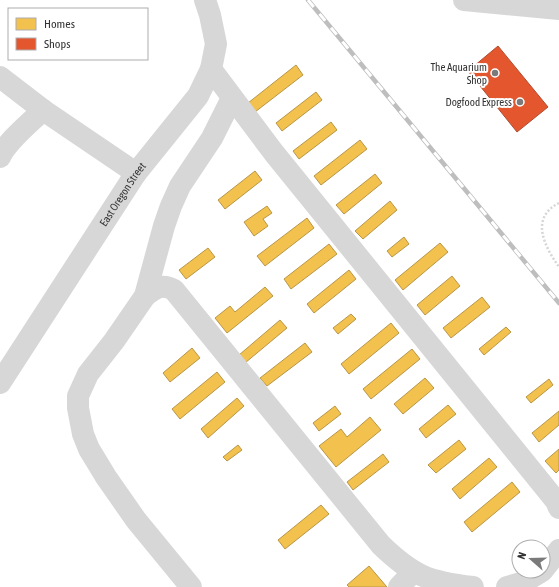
<svg xmlns="http://www.w3.org/2000/svg" width="559" height="587" viewBox="0 0 559 587" font-family="'Asap Condensed',sans-serif">
<style>
.homes{fill:#f2c14e;stroke:#b99646}
.shops{fill:#e4572e;stroke:#af4c30}
.lines{fill:none;stroke-linecap:round;stroke-linejoin:round}
.path{stroke:#d6d6d6;stroke-width:2.5;stroke-dasharray:2 2;stroke-linecap:butt}
.minor{stroke:#d7d7d7;stroke-width:22}
.rail-casing{stroke:#bebebe;stroke-width:4.5}
.rail{stroke:#fff;stroke-width:3;stroke-dasharray:9;stroke-linecap:butt}
.poi-dot{fill:#7a7a7a;stroke:#fff;stroke-width:1.5}
.labels{text-anchor:middle;stroke-width:4;stroke-linejoin:round;paint-order:stroke}
.poi-label{font-size:11px;fill:#333;stroke:#fff;text-anchor:end}
.street-label{font-size:11px;fill:#333;stroke:#fff}
</style>
<rect width="100%" height="100%" fill="#fff"/>
<path class="homes" d="M296 65 303 75 255 112 248 103Z
M316 92 322 100 282 131 276 123Z
M331 122 337 130 299 159 293 151Z
M360 140 367 149 321 185 314 176Z
M255 171 262 180 225 209 218 200Z
M375 174 382 183 344 214 336 205Z
M390 201 397 210 363 239 355 231Z
M267 206 272 213 263 219 268 226 254 236 244 222Z
M307 218 314 228 265 266 257 256Z
M404 237 409 244 392 257 387 251Z
M440 243 448 252 403 290 395 280Z
M329 244 337 254 291 289 284 279Z
M208 248 215 257 186 279 179 270Z
M349 270 356 279 314 313 307 304Z
M452 276 460 286 425 315 417 305Z
M265 287 273 296 227 333 215 318 230 306 235 312Z
M482 297 490 307 451 338 443 328Z
M351 314 356 319 338 334 333 328Z
M280 320 287 328 245 363 239 355Z
M391 323 399 333 349 374 341 364Z
M506 327 511 332 484 355 479 349Z
M305 343 312 352 267 386 260 378Z
M192 348 200 358 170 382 163 373Z
M412 349 420 359 371 399 363 389Z
M217 372 225 382 180 419 172 409Z
M425 378 434 388 403 414 394 404Z
M549 379 553 385 531 403 526 397Z
M237 398 244 406 208 438 201 429Z
M448 405 456 414 426 438 419 429Z
M335 406 341 414 319 431 313 423Z
M559 411V425L539 442 532 433Z
M370 417 381 430 336 467 319 446 341 429 347 437Z
M459 440 466 449 436 473 428 465Z
M238 445 242 450 227 461 223 457Z
M559 449V470L556 473 545 461Z
M383 454 389 462 353 490 347 482Z
M489 458 497 467 460 499 452 489Z
M512 482 520 492 472 532 464 522Z
M321 505 329 514 285 549 278 540Z
M369 566 387 587H349L347 585Z"/>
<path class="shops" d="M498 46 548 107 517 132 468 71Z"/>
<g class="lines">
<path class="path" d="M559 203C529 218 545 247 559 267"/>
<g class="minor">
<path d="M464 0 559 9"/>
<path d="M211 69 274 153 556 501 559 508"/>
<path d="M0 77 43 110 136 173"/>
<path d="M0 157C7 141 30 123 43 110"/>
<path d="M145 296C155 288 162 283 174 290L381 545C413 576 429 582 473 587"/>
<path id="s1" d="M0 383 136 173 198 96 211 69 216 44 210 15 205 0"/>
<path d="M543 570 559 550"/>
<path d="M191 587 136 520 106 477 89 449 83 434 78 408V396L88 374 114 341 145 296 164 226 171 206 180 186 212 138 232 98"/>
<path d="M399 587 413 572"/>
<path d="M507 587 524 582 542 571"/>
</g>
<g class="rail-casing">
<path id="rail" d="M308 0 559 303"/>
</g>
<use href="#rail" class="rail"/>
</g>
<g class="poi-dot">
<circle cx="495" cy="73" r="4"/>
<circle cx="520" cy="102" r="4"/>
</g>
<g class="labels">
<g class="poi-label">
<text x="487" y="71">The Aquarium<tspan x="487" dy="13">Shop</tspan></text>
<text x="512" y="106">Dogfood Express</text>
</g>
<g class="street-label">
<text dy="4" stroke="none"><textPath href="#s1" startOffset="225">East Oregon Street</textPath></text>
</g>
</g>
<rect x="8" y="8" width="140" height="52" fill="#ffffff" stroke="#adadad"/>
<rect x="16" y="18" width="20" height="12" fill="#f2c14e" stroke="#adadad"/>
<text x="44" y="28" font-size="12" fill="#333333">Homes</text>
<rect x="16" y="38" width="20" height="12" fill="#e4572e" stroke="#adadad"/>
<text x="44" y="48" font-size="12" fill="#333333">Shops</text>
<g transform="translate(531 559) rotate(290)"><circle r="19" fill="#ffffff" stroke="#adadad"/>
<path d="M0-3L7 15L0 10L-7 15Z" fill="#7a7a7a"/>
<text y="-6" font-size="11" font-weight="bold" text-anchor="middle" fill="#333333">N</text>
</g>
</svg>
